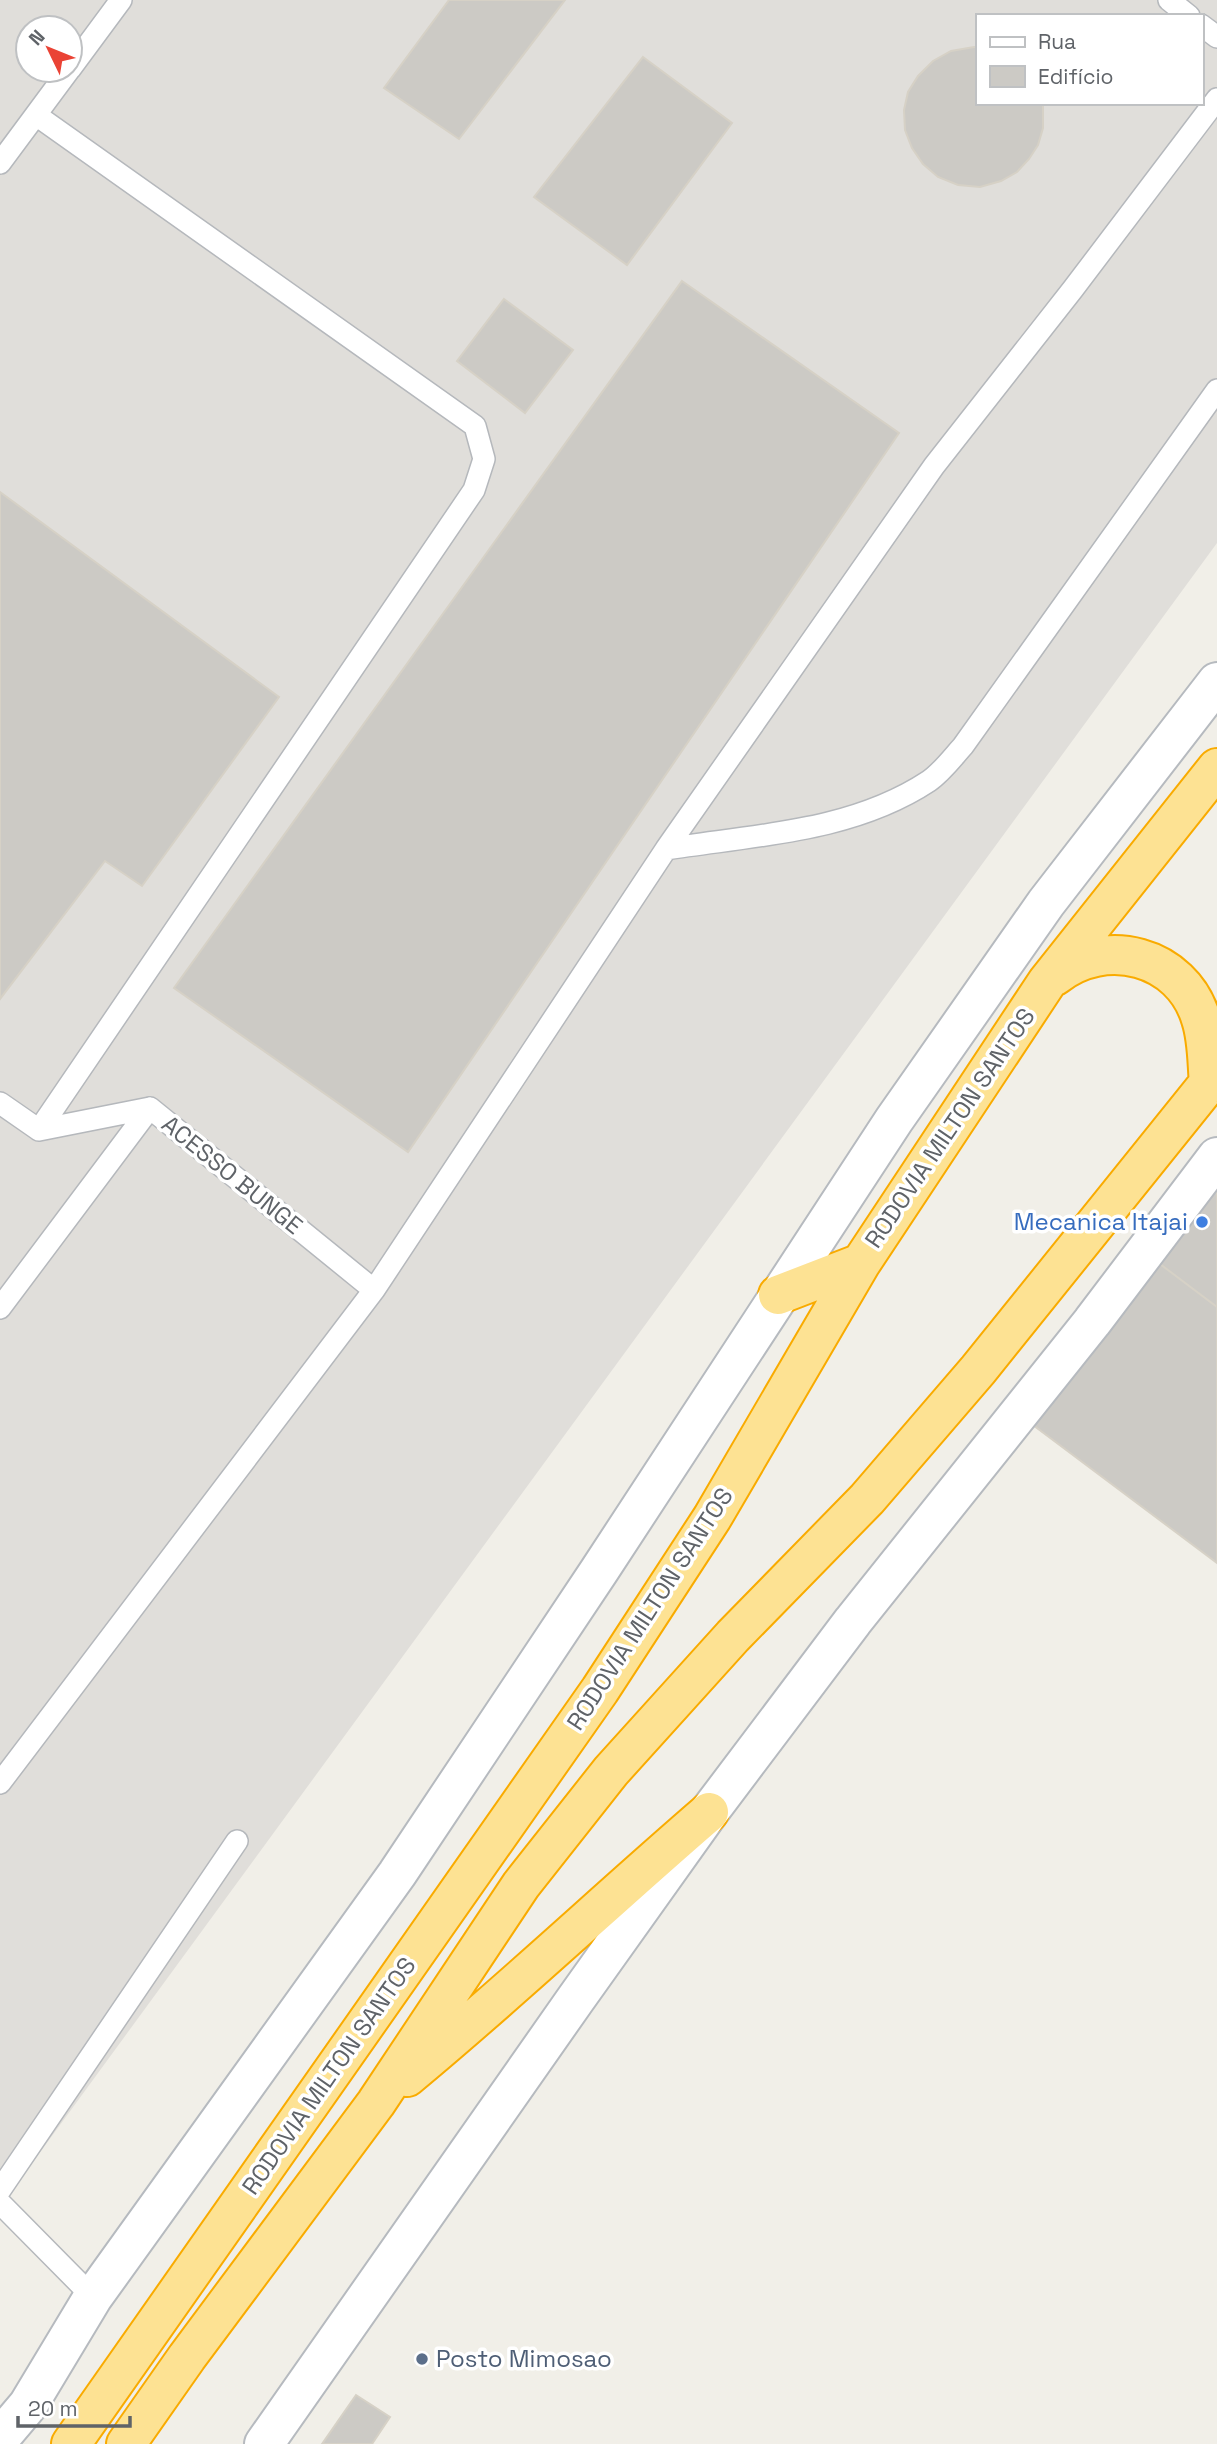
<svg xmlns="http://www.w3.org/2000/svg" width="1217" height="2444" viewBox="0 0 1217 2444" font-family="'Space Grotesk',sans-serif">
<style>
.industrial{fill:#e0deda;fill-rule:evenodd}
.building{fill:#cccac5;stroke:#d6d1c6;stroke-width:2}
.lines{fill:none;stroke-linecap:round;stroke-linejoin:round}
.lane-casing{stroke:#b5b8bc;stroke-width:24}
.secondary-casing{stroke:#b6babf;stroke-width:42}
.highway-casing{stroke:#f9ab00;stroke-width:42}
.lane{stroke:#fff;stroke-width:21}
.secondary{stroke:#fff;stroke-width:38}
.highway{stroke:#fde293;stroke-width:38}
.shop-dot{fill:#3f7fe0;stroke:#fff;stroke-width:2.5}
.service-dot{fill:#5c6f8a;stroke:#fff;stroke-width:2.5}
.labels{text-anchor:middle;stroke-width:7;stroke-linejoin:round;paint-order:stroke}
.street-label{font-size:24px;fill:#5f6368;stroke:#fff}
.shop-label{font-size:24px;fill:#366cbe;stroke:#fff;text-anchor:end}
.service-label{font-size:24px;fill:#4e5e75;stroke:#fff;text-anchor:start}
</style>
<rect width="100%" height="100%" fill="#f1efe8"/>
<path class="industrial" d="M0 0H1217V543L0 2207ZM977 16H1201V103H977ZM28 28H70V70H28Z"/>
<path class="building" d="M449 0H565L459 139 384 88Z
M974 47H977V103L1043 104V128L1038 145 1029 159 1017 172 1001 181 980 187 958 185 938 177 923 164 912 148 905 130 904 110 908 92 918 76 933 61 951 51Z
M643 57 732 123 627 265 534 197Z
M682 281 899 433 408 1152 174 988Z
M504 299 573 350 525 413 457 361Z
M0 492 279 697 142 886 105 861 0 999Z
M1217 1182V1307L1156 1261Z
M1156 1261 1217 1307V1563L1033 1425Z
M356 2395 390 2417 372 2444H322Z"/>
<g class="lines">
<g class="lane-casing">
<path id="lane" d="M1169 0 1189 16
M1201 25 1217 37
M70 69 121 0
M36 115 475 426 484 459 474 490 39 1130
M0 163 69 70
M666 849C755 835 852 832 929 781 942 772 953 757 963 746L1217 390
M0 1103 39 1130 150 1108 374 1290
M0 1308 150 1108
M0 1783 374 1290 666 849 934 466 1073 289 1217 99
M0 2190 237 1841
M0 2203 93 2297"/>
</g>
<g class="secondary-casing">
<path id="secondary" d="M0 2438 28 2405 93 2297 397 1874 599 1571 894 1120 1046 903 1217 682
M264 2444 575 2000 709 1812 853 1621 1092 1322 1217 1157"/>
</g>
<g class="highway-casing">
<path id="highway" d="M1055 976C1105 936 1182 955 1201 1019 1208 1040 1207 1063 1209 1084
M778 1295 861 1263
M407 2077C510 1992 608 1899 709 1812
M71 2444 600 1690 712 1518 861 1263 1047 982 1217 768
M126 2444 187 2357 376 2103 521 1885 611 1771 733 1636 867 1499 978 1370 1217 1073"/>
</g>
<use href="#lane" class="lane"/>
<use href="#secondary" class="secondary"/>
<use href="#highway" class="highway"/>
</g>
<circle class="shop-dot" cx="1202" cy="1222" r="7"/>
<circle class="service-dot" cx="422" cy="2359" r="7"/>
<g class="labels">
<g class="street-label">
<text transform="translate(950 1128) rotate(-56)" y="8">RODOVIA MILTON SANTOS</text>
<text transform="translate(232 1175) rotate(39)" y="8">ACESSO BUNGE</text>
<text transform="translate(650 1609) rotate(-57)" y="8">RODOVIA MILTON SANTOS</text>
<text transform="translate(329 2076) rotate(-55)" y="8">RODOVIA MILTON SANTOS</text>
</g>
<g class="shop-label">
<text x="1188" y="1230">Mecanica Itajai</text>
</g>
<g class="service-label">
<text x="436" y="2367">Posto Mimosao</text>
</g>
</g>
<rect x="976" y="14" width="228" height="91" fill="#ffffff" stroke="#bfc1c3" stroke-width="2"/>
<rect x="990" y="37" width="35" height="10" fill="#ffffff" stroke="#bfc1c3" stroke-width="2"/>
<text x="1038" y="49" font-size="21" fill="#5f6368">Rua</text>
<rect x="990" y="66" width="35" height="21" fill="#cccac5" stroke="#bfc1c3" stroke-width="2"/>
<text x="1038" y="84" font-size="21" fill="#5f6368">Edifício</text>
<g transform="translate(49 49) rotate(313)"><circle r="33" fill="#ffffff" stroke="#bfc1c3" stroke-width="2"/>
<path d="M0-5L12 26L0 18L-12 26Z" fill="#ea4335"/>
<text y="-10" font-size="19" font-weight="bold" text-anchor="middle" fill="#5f6368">N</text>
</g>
<path d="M18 2416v10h112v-10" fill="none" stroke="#5f6368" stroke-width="3.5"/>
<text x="28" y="2416" font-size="21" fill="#5f6368" stroke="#ffffff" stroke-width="5" paint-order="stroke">20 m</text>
</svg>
